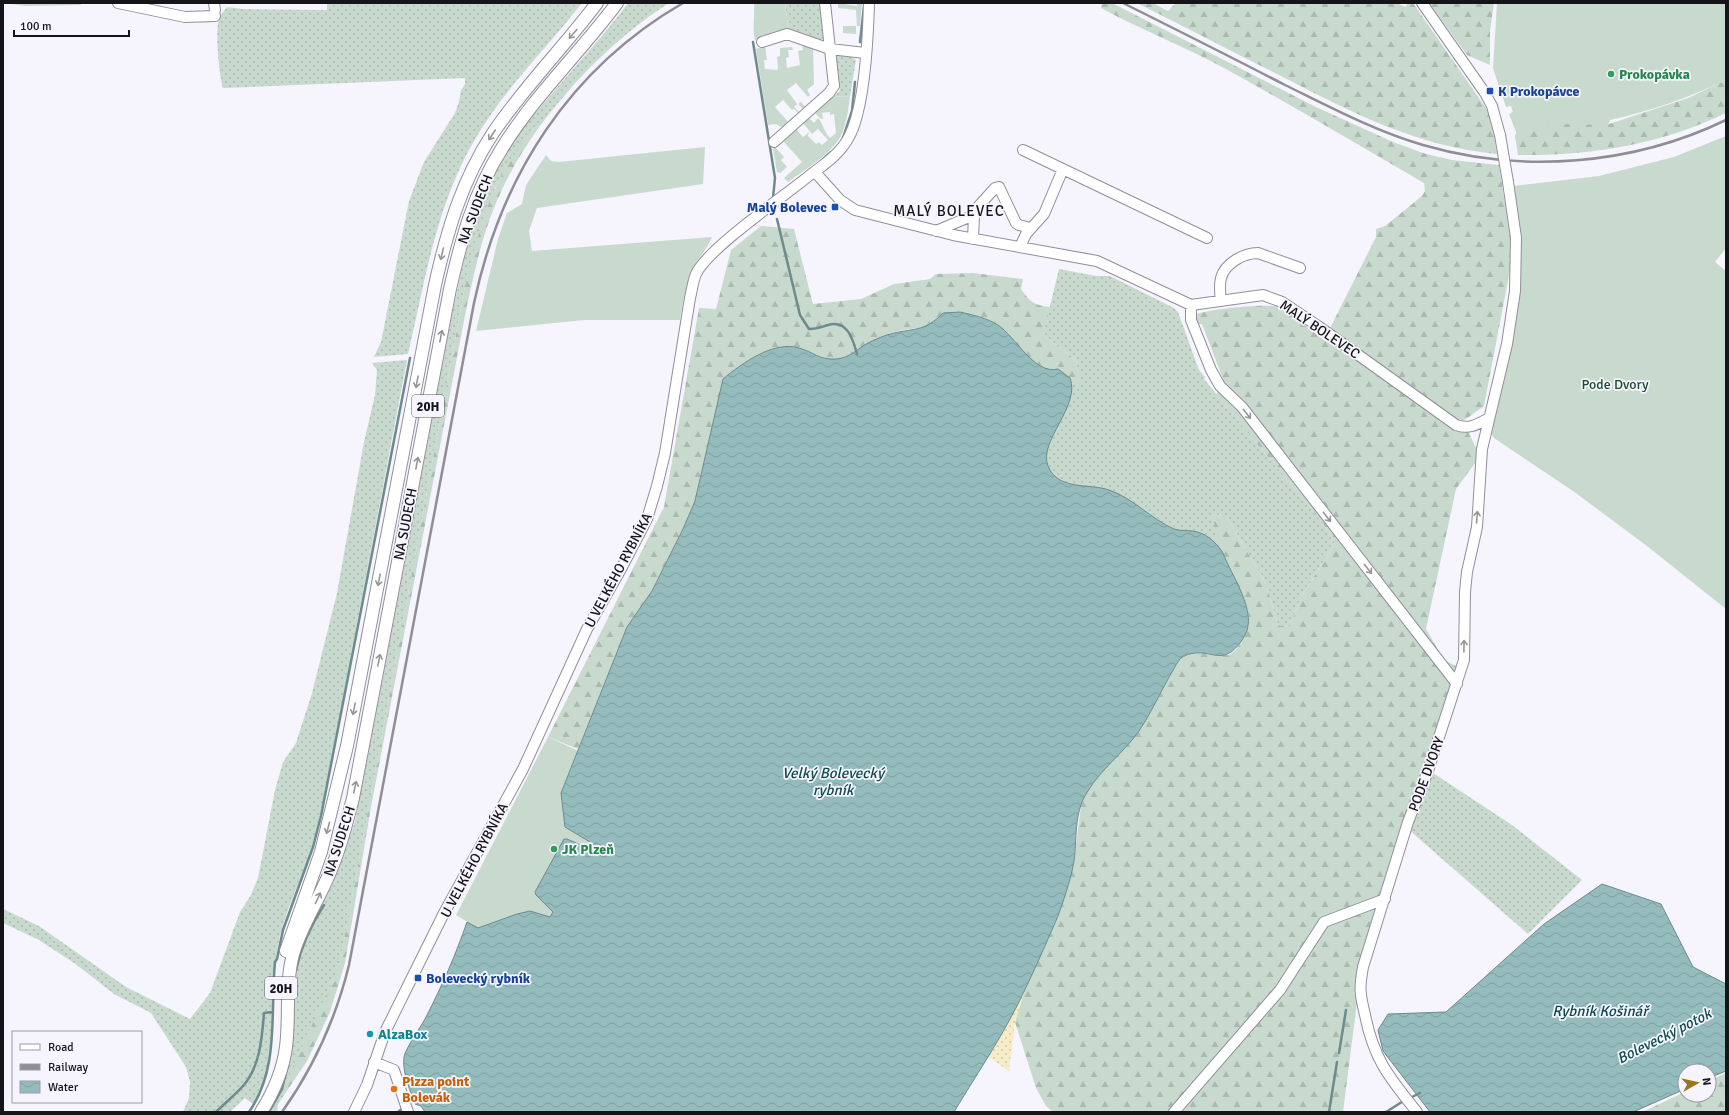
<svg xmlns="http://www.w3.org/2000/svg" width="1729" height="1115" viewBox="0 0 1729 1115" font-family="Signika,sans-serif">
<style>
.grass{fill:url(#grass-dots)}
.forest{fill:url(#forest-firs)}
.sand{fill:url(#sand-dots)}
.garden{fill:#c8dace}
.water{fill:url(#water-waves);stroke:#6e8a8c}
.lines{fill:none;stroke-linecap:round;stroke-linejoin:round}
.stream{stroke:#6e8a8c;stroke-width:2.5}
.minor-casing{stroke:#928e9c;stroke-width:12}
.major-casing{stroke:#928e9c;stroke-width:14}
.minor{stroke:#fff;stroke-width:10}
.major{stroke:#fff;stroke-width:12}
.rail{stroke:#8f8d95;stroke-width:2.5}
.minor-bridge-casing{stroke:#928e9c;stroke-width:12;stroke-linecap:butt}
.minor-bridge{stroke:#fff;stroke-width:10}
.oneway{stroke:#969598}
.leisure-dot{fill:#2e9e5b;stroke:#f6f4fd;stroke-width:1.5}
.transit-dot{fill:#1a4fb4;stroke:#f6f4fd;stroke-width:1.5}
.culture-dot{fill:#0f9aa8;stroke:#f6f4fd;stroke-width:1.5}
.food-dot{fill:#e8710a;stroke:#f6f4fd;stroke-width:1.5}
.labels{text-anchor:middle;stroke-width:3.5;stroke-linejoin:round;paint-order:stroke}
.shield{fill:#f6f4fd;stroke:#58575d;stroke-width:1}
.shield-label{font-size:13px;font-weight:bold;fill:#151419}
.leisure-label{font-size:14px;font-weight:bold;fill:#27864d;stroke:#f6f4fd;text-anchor:start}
.transit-label{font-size:14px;font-weight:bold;fill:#164399;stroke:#f6f4fd;text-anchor:start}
.street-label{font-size:14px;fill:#151419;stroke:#f6f4fd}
.park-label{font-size:14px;fill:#1a4d31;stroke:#f6f4fd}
.culture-label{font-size:14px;font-weight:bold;fill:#0d838f;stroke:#f6f4fd;text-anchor:start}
.food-label{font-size:14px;font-weight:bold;fill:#c56008;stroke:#f6f4fd;text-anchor:start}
.neighbourhood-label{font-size:15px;letter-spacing:1px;fill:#151419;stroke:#f6f4fd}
.water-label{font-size:15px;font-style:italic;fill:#0e4b4d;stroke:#f6f4fd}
</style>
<defs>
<pattern id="grass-dots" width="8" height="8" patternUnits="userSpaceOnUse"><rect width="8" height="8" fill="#c8dace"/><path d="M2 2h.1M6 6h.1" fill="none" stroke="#abbab0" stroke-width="1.8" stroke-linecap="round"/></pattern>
<pattern id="forest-firs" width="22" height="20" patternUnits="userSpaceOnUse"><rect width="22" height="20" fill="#c8dace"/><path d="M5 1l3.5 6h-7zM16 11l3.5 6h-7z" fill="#abbab0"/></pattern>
<pattern id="sand-dots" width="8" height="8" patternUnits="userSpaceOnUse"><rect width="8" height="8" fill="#f6ecc7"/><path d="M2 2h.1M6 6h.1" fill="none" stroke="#d2caaa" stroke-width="1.8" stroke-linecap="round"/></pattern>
<pattern id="water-waves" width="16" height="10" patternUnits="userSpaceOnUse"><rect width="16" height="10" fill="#94bcbd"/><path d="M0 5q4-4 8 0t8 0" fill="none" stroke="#7fa1a2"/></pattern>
</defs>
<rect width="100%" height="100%" fill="#f6f4fd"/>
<path class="grass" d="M327 3H582C547 48 503 90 474 141 436 206 425 281 408 354L374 357 381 342 409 201 424 162 455 113 459 102 461 90 465 84V78L223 88C219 76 216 36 218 24 219 17 223 12 227 7L242 9 317 10H327Z
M628 3H669C618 36 576 78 540 126L535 128 510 161 495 188 467 275 339 968 278 1104 277 1112H268L280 1090 286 1072 293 976 301 944 338 871 355 821 360 797 453 310C466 251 478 189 515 139 550 92 593 50 628 3Z
M785 3H821L824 36 821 41 788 28Z
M836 55 850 56 856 60 850 97 834 96 840 91Z
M1059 269 1096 276H1110L1174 308 1178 312 1199 370 1205 377 1204 379 1322 522 1335 543 1300 599 1290 627 1278 625 1267 586 1227 517 1212 514 1223 553 1196 652 583 738 618 650 1026 353 1080 383 1076 360 1043 335Z
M407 360 322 808C319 820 316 833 312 846 302 880 284 911 278 946 268 998 283 1058 253 1104L245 1098 230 1112H183L189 1098 190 1082 186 1067 151 1013 114 994 77 965 39 940 3 923V909L39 926 126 987 190 1019 210 993 240 912 251 895 258 878 275 790 283 762 296 743 312 693 337 593 364 442 375 395 377 370 372 363Z
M1430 772 1433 773 1512 825 1582 880 1528 934 1408 829Z"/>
<path class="forest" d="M1102 3H1112L1316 107 1393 142 1426 154 1452 160 1499 165 1510 234V270L1484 406 1463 421 1477 450 1478 459 1456 489 1426 629 1444 660 1458 667 1359 987 1343 1112H1053L1046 1106 1036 1088 1015 1022 1026 984 1058 916 1066 889 1074 861 1081 806 1085 794 1101 773 1142 728 1179 659 1196 652 1212 655H1229L1236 650 1249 626 1248 610 1219 546 1212 514 1227 517 1267 586 1278 625 1290 627 1300 599 1335 543 1322 522 1216 394 1225 384 1202 324H1196L1195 315C1205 309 1268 303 1279 307 1290 312 1313 332 1324 340L1376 237V229L1385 226 1422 196 1425 191 1424 183C1357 144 1291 105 1224 68 1184 46 1141 30 1101 8Z
M1137 3H1153L1168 11 1176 3H1396L1406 7 1407 3H1413L1488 111 1493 127 1497 154C1418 147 1351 112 1281 76 1233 52 1185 27 1137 3Z
M1429 3H1494L1490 31V65L1467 55Z
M1726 80V113C1660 145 1590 156 1518 155L1515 136 1524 114 1543 121 1609 124 1688 98Z
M540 126C517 157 498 193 486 230 478 254 473 280 467 305L371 807 345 963 330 1012 307 1061 278 1104 294 1064 339 967 467 275C478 236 488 197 509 162 517 150 527 139 535 128Z
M761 226 794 229 813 304 861 299 894 284 930 279 936 274 973 273 1023 279 1021 289C1031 303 1034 305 1050 307L1043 335 1076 360 1081 383 1073 384 1070 378 1058 369C1054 370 1050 371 1046 370 1030 365 1013 334 997 324 980 314 962 312 943 313 921 334 916 325 891 333 883 336 876 340 868 343 857 349 850 358 836 359 818 360 814 352 799 348 774 340 741 364 723 379L695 501 683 529 652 591 627 627 578 749 548 737 664 507 699 308 716 309 731 250Z
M1726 1073V1112H1642L1685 1092V1095H1709V1081Z"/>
<path class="sand" d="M1029 978 1015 1022 1009 1071 968 1043Z"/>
<path class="garden" d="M3 3H80L81 5 26 6Z
M754 3H785L788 28 755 40C752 28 755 15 754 3Z
M838 3 857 6V3H862L860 26H857L856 10 838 8Z
M1497 3H1726V80C1688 98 1650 111 1610 120L1608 125 1567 124 1550 126 1519 135 1516 132 1509 114 1513 112 1511 106 1506 107 1493 68Z
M843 26H856V34L843 33Z
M802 43 813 47 814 84 807 90 810 95 808 97 796 83 787 90 797 104 794 107 799 112 803 109 798 104 801 102 806 108 799 114 794 109 792 110 783 100 775 107 789 123 781 127 776 124 768 125 756 49 765 46 767 60H764L765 69 777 70 778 68 777 57 780 56V48L792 47 793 50H788L789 57 786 58 787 68 800 65 798 51 803 50Z
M834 96 850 97C848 111 846 130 837 142 825 158 804 170 788 182L784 178 802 162 783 141 796 129 803 137 809 132 808 136 816 144 819 142 822 145 828 140 818 129 812 134 803 123 809 118 814 123 818 118C824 125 824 132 830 138L836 133 834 114 830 115V112L822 113 823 119H821L815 113Z
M1726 136V248L1715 262 1726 271V609L1647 546 1573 491 1494 438 1491 433 1509 348 1513 186 1599 176 1674 157Z
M705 147 703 184 537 208 529 231 532 251 712 237C708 248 700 255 695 266 686 283 683 301 680 320H584L476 331 498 239 507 213 522 204 526 185 546 155 551 161 559 162Z
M775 147 784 157 781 160 787 167 780 173 777 172 773 149Z
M548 737 649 783 562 968 478 928 456 915Z"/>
<path class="water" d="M960 312C973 315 987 318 998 325 1016 337 1034 375 1058 369L1070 378C1081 406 1038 441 1048 466 1058 491 1089 483 1109 490 1133 498 1151 519 1174 529 1180 531 1186 530 1192 531 1205 532 1216 542 1223 553 1231 575 1258 612 1245 635 1222 675 1209 641 1181 658 1176 662 1152 710 1146 720 1131 748 1102 766 1086 794 1074 814 1077 839 1074 861 1071 879 1064 899 1058 916 1045 946 1031 978 1017 1006 998 1043 975 1077 954 1112H425L421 1106 415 1104C410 1090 402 1072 404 1057 406 1047 421 1027 426 1017 442 986 456 954 467 922L478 928 517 914 530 911 550 917 553 912 536 895 535 892 564 839H567L592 850 593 848 590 842 565 827 561 793 627 627 652 591 683 529 695 501 723 379C741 364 774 340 799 348 814 352 818 360 836 359 850 358 857 349 868 343 876 339 885 335 894 333 917 328 925 331 943 313Z
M1602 884 1661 904 1693 967 1726 984V1071L1709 1078V1071H1685V1089L1633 1112H1430L1383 1051 1378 1030 1388 1014 1446 1012 1544 924Z"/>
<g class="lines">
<path class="stream" d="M753 42 775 178 773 198
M860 42 864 7
M843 138 852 111 855 82
M821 161 831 152
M777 219 800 315 809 329C817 329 821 327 828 325 847 319 853 339 857 354
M296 970C301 946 311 925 324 905
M1339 1053 1346 1010
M1410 1098 1420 1093
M216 1112C225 1103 235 1095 243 1086 260 1067 262 1038 264 1013L272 1012
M249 1112C280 1068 270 1012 275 962L277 959 283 930 313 847 321 816 410 358
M269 1112 282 1089 290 1056
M398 1112 404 1107
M1329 1112 1337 1062
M1386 1112 1405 1100"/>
<g class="minor-casing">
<path id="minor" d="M118 3 185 17 215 16
M214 3 215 10
M1422 3 1485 93 1492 106 1500 135
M762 42 787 34 830 49 865 53
M774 142 829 93 834 86 825 3
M1023 150 1207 238
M815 172 840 200 855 210 953 235 1097 261 1191 305 1263 295 1282 302 1318 326 1456 425C1469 430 1478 424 1489 418
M936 231 974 215 975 210 995 188 999 187 1016 223 1019 225 1030 228
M973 239 974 215
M1020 247 1026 234 1044 214 1063 169
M1221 301C1220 293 1219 286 1221 278 1225 263 1244 253 1258 253L1300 268
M1191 305V320L1211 370 1220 386 1242 407 1457 684
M374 1062 394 1070 408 1112
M354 1112 367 1085 385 1032 444 913 523 769 587 629 621 569 647 519 657 486 665 453 690 298C692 290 693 281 696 274 707 249 786 195 810 175 825 164 840 154 849 137 865 107 868 38 869 3
M1174 1112 1280 990 1324 922 1385 899
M1417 1112C1389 1077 1374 1060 1365 1015 1360 994 1359 989 1363 967L1408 822 1429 768 1464 660 1465 592 1467 572 1477 527 1482 449 1507 344 1515 291 1516 238 1508 182"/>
</g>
<g class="major-casing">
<path id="major" d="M286 951 321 852 347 746 435 285C447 231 462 180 493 133 524 87 564 47 597 3
M261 1112C273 1093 283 1070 286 1047 290 1016 285 985 293 954 301 927 316 904 327 879 339 853 346 825 353 798L450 289C461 240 474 193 501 150 533 97 580 53 617 3"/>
</g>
<use href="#minor" class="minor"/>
<use href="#major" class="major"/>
<path class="rail" d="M1123 3C1177 30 1231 57 1285 85 1330 107 1375 131 1423 145 1522 174 1633 165 1726 120
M282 1112C314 1067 336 1018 349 965L474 303C501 176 569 69 683 3"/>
<g class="minor-bridge-casing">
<path id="minor-bridge" d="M1500 135 1508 182"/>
</g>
<use href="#minor-bridge" class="minor-bridge"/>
</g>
<defs><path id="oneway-shaft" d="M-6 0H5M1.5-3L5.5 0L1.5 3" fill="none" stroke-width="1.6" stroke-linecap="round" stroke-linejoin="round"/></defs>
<g class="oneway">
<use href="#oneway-shaft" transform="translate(573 34) rotate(130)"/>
<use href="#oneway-shaft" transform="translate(492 135) rotate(123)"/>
<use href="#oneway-shaft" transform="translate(442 254) rotate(103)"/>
<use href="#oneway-shaft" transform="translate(441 336) rotate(-79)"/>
<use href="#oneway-shaft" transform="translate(417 382) rotate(101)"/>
<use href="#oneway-shaft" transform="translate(1247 414) rotate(52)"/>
<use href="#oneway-shaft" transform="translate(417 463) rotate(-79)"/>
<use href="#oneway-shaft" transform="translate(1327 517) rotate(52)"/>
<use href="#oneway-shaft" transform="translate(1477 517) rotate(-86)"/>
<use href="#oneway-shaft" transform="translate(1368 569) rotate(52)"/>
<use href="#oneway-shaft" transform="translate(379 580) rotate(101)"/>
<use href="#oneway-shaft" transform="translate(1464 646) rotate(-89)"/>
<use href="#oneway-shaft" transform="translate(379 660) rotate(-79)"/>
<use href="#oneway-shaft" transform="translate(354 709) rotate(101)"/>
<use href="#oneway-shaft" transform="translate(355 787) rotate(-78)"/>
<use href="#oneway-shaft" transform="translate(328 828) rotate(105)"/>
<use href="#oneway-shaft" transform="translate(318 898) rotate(-65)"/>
</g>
<g class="leisure-dot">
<circle cx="1611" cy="74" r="4"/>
<circle cx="554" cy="849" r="4"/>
</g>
<g class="transit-dot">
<rect x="1486" y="87" width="8" height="8" rx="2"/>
<rect x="831" y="203" width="8" height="8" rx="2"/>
<rect x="414" y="974" width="8" height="8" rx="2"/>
</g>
<circle class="culture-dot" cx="370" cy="1034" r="4"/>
<circle class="food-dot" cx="394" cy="1089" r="4"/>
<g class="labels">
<g class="shield">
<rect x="412" y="395" width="32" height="22" rx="3"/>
<rect x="265" y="977" width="32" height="22" rx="3"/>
</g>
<g class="shield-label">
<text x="428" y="411">20H</text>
<text x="281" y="993">20H</text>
</g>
<g class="leisure-label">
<text x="1619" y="79">Prokopávka</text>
<text x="562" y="854">JK Plzeň</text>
</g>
<g class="transit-label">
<text x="1498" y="96">K Prokopávce</text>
<text x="827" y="212" text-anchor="end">Malý Bolevec</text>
<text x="426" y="983">Bolevecký rybník</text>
</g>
<g class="street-label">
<text transform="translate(475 209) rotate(-69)" y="5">NA SUDECH</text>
<text transform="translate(1320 329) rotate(34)" y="5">MALÝ BOLEVEC</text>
<text transform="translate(405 524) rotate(-79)" y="5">NA SUDECH</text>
<text transform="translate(618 570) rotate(-62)" y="5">U VELKÉHO RYBNÍKA</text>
<text transform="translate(1426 774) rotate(-70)" y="5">PODE DVORY</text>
<text transform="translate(339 841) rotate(-72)" y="5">NA SUDECH</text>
<text transform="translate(474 860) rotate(-62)" y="5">U VELKÉHO RYBNÍKA</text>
</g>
<g class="park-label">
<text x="1615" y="389">Pode Dvory</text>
</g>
<g class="culture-label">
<text x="378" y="1039">AlzaBox</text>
</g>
<g class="food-label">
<text x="402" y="1086">Pizza point<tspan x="402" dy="16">Bolevák</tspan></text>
</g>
<g class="neighbourhood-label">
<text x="949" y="216">MALÝ BOLEVEC</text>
</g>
<g class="water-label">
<text x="833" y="778">Velký Bolevecký<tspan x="833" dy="17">rybník</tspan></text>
<text x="1600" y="1016">Rybník Košinář</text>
<text transform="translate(1664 1036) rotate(-27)" y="5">Bolevecký potok</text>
</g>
</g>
<rect width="1729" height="1115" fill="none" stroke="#151419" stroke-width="8"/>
<rect x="12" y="1031" width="130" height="72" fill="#f6f4fd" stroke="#9c9aa2"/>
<rect x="20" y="1044" width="20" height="6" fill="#ffffff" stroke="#9c9aa2"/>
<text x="48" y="1051" font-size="12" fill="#151419">Road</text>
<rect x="20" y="1064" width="20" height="6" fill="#8f8d95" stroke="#9c9aa2"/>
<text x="48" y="1071" font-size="12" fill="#151419">Railway</text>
<rect x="20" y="1081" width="20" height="12" fill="url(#water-waves)" stroke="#9c9aa2"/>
<text x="48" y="1091" font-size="12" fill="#151419">Water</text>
<g transform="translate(1697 1083) rotate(82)"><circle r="19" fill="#f6f4fd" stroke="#9c9aa2"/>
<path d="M0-3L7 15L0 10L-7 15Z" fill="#9a7521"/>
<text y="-6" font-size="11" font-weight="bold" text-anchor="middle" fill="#151419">N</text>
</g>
<path d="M14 30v6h115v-6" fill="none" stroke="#151419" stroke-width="2"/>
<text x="20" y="30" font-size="12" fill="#151419" stroke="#f6f4fd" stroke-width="3" paint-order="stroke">100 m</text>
</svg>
